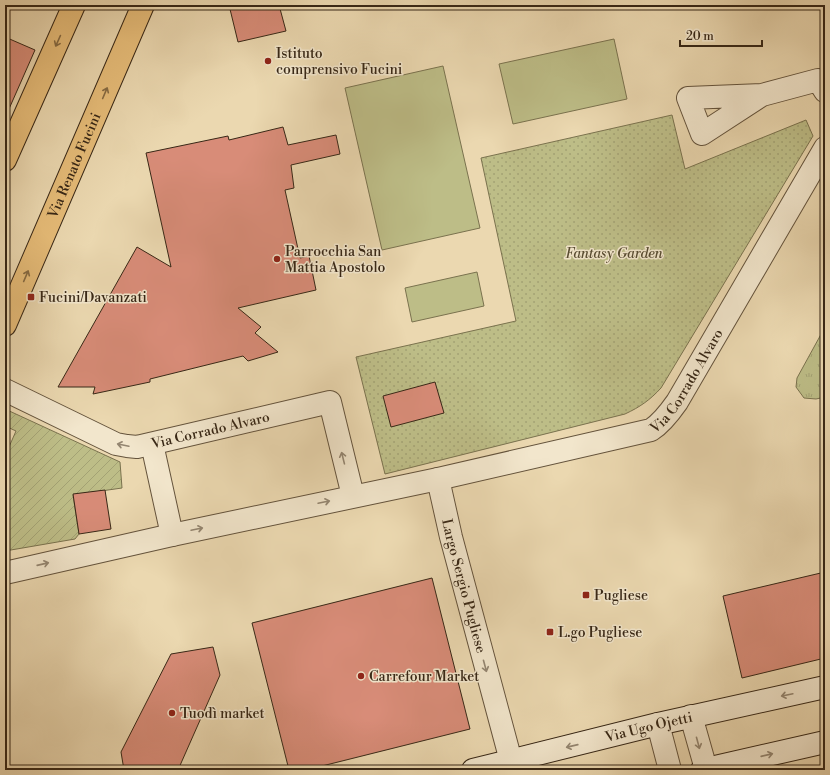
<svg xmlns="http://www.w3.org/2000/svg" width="830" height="775" viewBox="0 0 830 775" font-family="'Libre Bodoni',serif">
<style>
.grass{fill:url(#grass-tufts);stroke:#7a724e}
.park{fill:url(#park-dots);stroke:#7a724e}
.garden{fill:url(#garden-furrows);stroke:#7a724e}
.pitch{fill:#bdbd87;stroke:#7a724e}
.building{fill:#d88c78;stroke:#372716}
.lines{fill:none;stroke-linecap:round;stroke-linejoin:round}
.street-casing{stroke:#64533c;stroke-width:24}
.secondary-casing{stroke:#372716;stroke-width:24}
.primary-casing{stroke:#372716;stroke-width:24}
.street{stroke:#f2e6cc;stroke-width:22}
.secondary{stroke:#f2e6cc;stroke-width:22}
.primary{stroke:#e6bc78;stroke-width:22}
.oneway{stroke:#866a42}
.oneway2{stroke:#948671}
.poi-dot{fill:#8f2418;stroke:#f2e6cc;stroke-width:1.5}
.labels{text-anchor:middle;stroke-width:3;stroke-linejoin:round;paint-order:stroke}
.poi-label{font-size:14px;fill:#372716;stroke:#f2e6cc;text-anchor:start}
.street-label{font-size:14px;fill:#372716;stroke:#f2e6cc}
.park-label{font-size:14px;font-style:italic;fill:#584c32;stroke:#f2e6cc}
</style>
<defs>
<pattern id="grass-tufts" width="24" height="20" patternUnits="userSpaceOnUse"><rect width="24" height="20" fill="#bdbd87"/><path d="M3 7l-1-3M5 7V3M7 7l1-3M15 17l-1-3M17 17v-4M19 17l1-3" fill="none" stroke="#a3a274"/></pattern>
<pattern id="park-dots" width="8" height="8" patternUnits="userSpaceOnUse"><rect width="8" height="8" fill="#bdbd87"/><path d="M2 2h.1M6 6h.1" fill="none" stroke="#a3a274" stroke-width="1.8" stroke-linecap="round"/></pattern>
<pattern id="garden-furrows" width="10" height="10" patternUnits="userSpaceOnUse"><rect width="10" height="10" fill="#bdbd87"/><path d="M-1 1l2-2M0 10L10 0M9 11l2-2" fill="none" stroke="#a3a274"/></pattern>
</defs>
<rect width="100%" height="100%" fill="#ebd8b0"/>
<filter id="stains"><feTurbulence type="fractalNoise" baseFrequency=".005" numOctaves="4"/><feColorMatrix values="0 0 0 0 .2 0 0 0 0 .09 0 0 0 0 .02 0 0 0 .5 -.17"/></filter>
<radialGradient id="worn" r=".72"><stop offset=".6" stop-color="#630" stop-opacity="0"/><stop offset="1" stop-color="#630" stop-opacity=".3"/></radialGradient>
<path class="grass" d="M825 327V397L816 399 804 398 796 387 797 378Z"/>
<path class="park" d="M672 115 685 169 806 120 813 136 661 388C650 400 640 407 625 414L385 474 356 357 516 321 481 158Z"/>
<path class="garden" d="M5 409 120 462 122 488 73 495 79 534 75 539 5 551V456L16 431 5 426Z"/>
<path class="pitch" d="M614 39 627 99 513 124 499 64Z
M443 66 480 228 382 250 345 88Z
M477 272 484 306 412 322 405 288Z"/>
<path class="building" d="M229 5H279L286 31 238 42Z
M5 37 35 50 5 118Z
M283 127 288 145 336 135 340 154 291 165 294 188 285 190 300 258 309 256 316 290 238 308 261 327 255 333 278 352 248 361 243 356 150 379V382L93 394 95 387H58L137 247 171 267 146 153 228 136 229 140Z
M435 382 444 413 391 427 383 396Z
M105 490 111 529 79 534 73 494Z
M825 572V658L742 678 723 596Z
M432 578 470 729 306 770H289L252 623Z
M213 647 220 675 178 770H124L121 752 171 654Z"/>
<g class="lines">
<g class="street-casing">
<g id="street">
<path d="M762 95 702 134 688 98 762 95 818 80 825 91"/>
<path id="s1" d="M5 390 116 444 127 446 137 447 330 402 353 496"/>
<path d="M152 444 172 535"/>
<path id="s2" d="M438 479 451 537 511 761"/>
<path id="s3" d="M5 573 172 535 438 479 651 430C662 423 670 412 677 402L825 148"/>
<path d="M691 716 706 769"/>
<path d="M658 724 670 770"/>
</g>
</g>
<g class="secondary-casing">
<g id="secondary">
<path id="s4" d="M473 770 658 724 825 687"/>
<path d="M702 770 825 742"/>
</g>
</g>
<g class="primary-casing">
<g id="primary">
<path d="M5 160 74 5"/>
<path id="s5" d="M5 325 143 5"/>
</g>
</g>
<use href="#street" class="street"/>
<use href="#secondary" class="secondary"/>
<use href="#primary" class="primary"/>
</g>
<defs><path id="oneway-shaft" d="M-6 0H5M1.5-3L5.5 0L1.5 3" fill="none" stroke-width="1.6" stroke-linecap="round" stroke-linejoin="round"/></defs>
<g class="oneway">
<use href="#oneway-shaft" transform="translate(58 41) rotate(114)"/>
<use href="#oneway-shaft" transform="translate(105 93) rotate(-67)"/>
<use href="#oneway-shaft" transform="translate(26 276) rotate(-67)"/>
</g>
<g class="oneway2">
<use href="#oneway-shaft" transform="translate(123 445) rotate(-168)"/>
<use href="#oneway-shaft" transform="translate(343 458) rotate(-104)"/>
<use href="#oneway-shaft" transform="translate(324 502) rotate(-12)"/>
<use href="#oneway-shaft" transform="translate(197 529) rotate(-12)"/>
<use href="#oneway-shaft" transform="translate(43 564) rotate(-13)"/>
<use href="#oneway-shaft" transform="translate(485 666) rotate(75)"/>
<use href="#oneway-shaft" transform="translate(787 695) rotate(168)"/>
<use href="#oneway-shaft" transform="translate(698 743) rotate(75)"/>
<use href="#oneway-shaft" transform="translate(572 746) rotate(167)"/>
<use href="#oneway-shaft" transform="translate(767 755) rotate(-13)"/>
</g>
<g class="poi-dot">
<circle cx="268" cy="61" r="4"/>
<circle cx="277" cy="259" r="4"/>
<rect x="27" y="293" width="8" height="8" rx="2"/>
<rect x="582" y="591" width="8" height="8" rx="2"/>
<rect x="546" y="628" width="8" height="8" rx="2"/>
<circle cx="361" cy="676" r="4"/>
<circle cx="172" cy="713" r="4"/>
</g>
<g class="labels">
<g class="poi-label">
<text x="276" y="58">Istituto<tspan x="276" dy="16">comprensivo Fucini</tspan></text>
<text x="285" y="256">Parrocchia San<tspan x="285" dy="16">Mattia Apostolo</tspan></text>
<text x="39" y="302">Fucini/Davanzati</text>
<text x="594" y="600">Pugliese</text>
<text x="558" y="637">L.go Pugliese</text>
<text x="369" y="681">Carrefour Market</text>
<text x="180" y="718">Tuodì market</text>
</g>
<g class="street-label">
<text dy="5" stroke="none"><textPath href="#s5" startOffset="174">Via Renato Fucini</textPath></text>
<text dy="5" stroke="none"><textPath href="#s3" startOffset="723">Via Corrado Alvaro</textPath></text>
<text dy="5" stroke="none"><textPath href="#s1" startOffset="220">Via Corrado Alvaro</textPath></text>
<text dy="5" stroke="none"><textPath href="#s2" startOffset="110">Largo Sergio Pugliese</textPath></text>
<text dy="5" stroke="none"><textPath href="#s4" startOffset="181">Via Ugo Ojetti</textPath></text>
</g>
<g class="park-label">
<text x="614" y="258">Fantasy Garden</text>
</g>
</g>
<rect width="830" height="775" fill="none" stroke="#ebd8b0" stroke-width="20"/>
<rect x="6" y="6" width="818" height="763" fill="none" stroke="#372716" stroke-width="2"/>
<rect x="10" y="10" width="810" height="755" fill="none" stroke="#372716"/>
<path d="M680 40v6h82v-6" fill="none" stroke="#372716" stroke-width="2"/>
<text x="686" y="40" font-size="12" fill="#372716" stroke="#f2e6cc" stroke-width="3" paint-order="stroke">20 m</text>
<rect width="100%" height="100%" filter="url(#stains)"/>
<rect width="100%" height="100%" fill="url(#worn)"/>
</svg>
